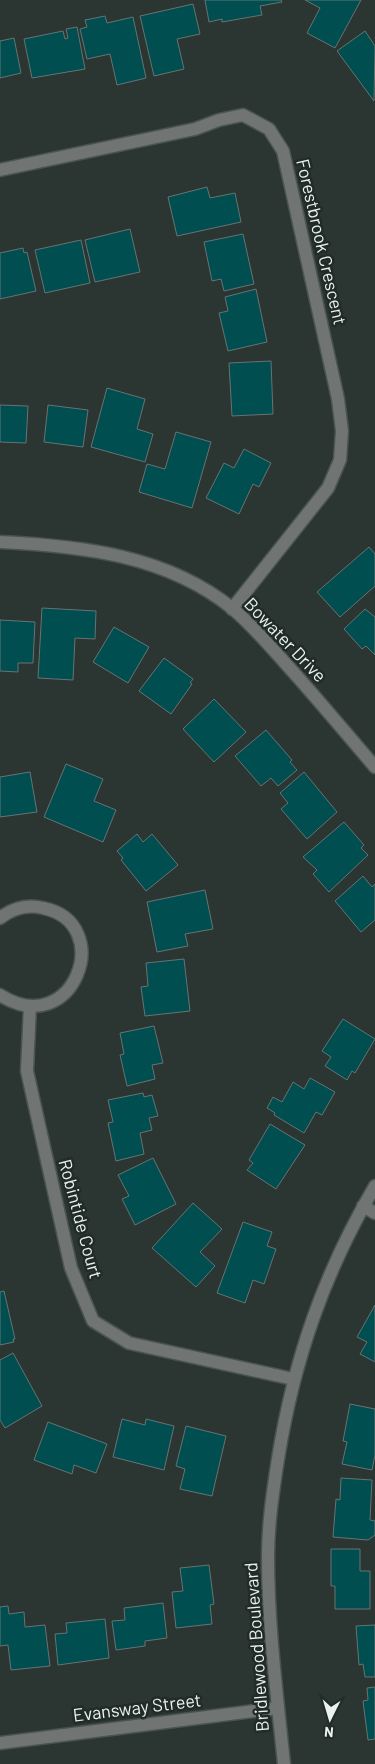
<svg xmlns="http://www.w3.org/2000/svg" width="375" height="1764" viewBox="0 0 375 1764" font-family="Barlow,sans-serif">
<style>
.building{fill:#014e50;stroke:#677373}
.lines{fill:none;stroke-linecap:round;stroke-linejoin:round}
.minor-casing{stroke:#4a5350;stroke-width:15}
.minor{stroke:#707472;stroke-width:12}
.labels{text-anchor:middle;stroke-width:5;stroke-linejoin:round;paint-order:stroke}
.street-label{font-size:18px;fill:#eaf1ef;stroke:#212b28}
</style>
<rect width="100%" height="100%" fill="#2b3532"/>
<path class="building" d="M205 0H281L282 2 260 6 262 15 222 22V19L209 22Z
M305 0H361L335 48 307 33 320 8Z
M193 4 200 34 177 39 184 69 154 76 140 16Z
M105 16 107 23 133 17 146 78 117 85 110 54 87 59 80 29 87 27 85 20Z
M77 27 85 69 32 78 24 39 63 31 65 39 68 38 66 29Z
M365 31 375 46 374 101 337 51Z
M14 38 21 73 0 78V41Z
M207 187 210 198 235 193 241 222 177 236 168 197Z
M130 229 140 272 95 282 85 240Z
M243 234 254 284 224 291 221 279 212 281 204 242Z
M81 240 90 283 45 293 35 250Z
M23 248 24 253 27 252 36 291 0 299V253Z
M256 289 267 342 228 351 219 313 228 311 225 297Z
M271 361 273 414 232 416 229 363Z
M107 388 145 399 137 429 153 434 145 462 91 447Z
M0 405 28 406 26 443 0 442Z
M48 405 88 410 83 447 44 442Z
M176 432 211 442 192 508 139 492 147 464 165 469Z
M244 449 271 463 259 487 253 484 239 514 206 498 224 463 234 468Z
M369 547 375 554V586L340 617 317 592Z
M42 608 96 611 95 639 75 638 73 680 38 678Z
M365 609 375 617V655L366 646 362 649 344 629Z
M0 620 35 622 33 663H18V672L0 671Z
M114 627 149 647 128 683 93 662Z
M164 658 193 679 190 683 192 684 171 714 139 691Z
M214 699 246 732 214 762 183 729Z
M266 730 292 760 290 762 297 770 278 786 271 778 261 786 235 756Z
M66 764 103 779 94 801 116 810 103 842 44 817Z
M30 772 37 812 0 817V777Z
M304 772 337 812 307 839 281 809 288 803 280 793Z
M344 822 364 845 361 848 368 855 329 892 313 874 317 870 303 857Z
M137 834 143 842 152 834 178 865 146 891 121 860 123 858 117 851Z
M363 876 372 887 375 884V920L361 932 335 901Z
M205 890 213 929 185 934 188 946 157 952 147 902Z
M184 959 190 1011 145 1016 141 987 148 986 146 963Z
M343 1019 375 1039 355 1073 352 1071 347 1080 325 1066 331 1057 322 1051Z
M154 1026 163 1063 152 1065 155 1079 127 1086 120 1055 124 1054 120 1033Z
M310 1078 335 1092 322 1115 316 1112 304 1133 274 1115 275 1113 267 1108 273 1097 282 1102 293 1082 304 1089Z
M143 1093 144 1097 152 1095 158 1116 149 1118 152 1130 140 1133 144 1154 116 1161 108 1123 113 1122 108 1100Z
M270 1124 305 1145 276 1189 247 1170 253 1163 249 1160Z
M153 1158 176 1204 135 1225 122 1199 129 1196 118 1175Z
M193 1203 222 1229 200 1252 215 1266 196 1287 152 1248Z
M243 1222 272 1232 267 1246 276 1249 264 1284 253 1280 245 1303 217 1293Z
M4 1291 15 1339H13L14 1342 0 1345V1292Z
M375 1305V1362L360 1354 367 1342 357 1337Z
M13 1353 42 1406 5 1428 0 1420V1360Z
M350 1404 375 1409V1455L372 1470 342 1464 347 1442 343 1441Z
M122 1419 145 1425 146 1419 174 1426 164 1470 113 1457Z
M48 1422 107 1444 96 1473 74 1465 72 1474 34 1460Z
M186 1426 226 1436 212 1496 180 1489 185 1469 176 1466Z
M341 1478 372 1480 370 1520 375 1521V1535L368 1540 333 1537 336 1499 340 1500Z
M331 1549H360V1571H370V1609H335V1586H331Z
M209 1565 214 1604 210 1605 212 1624 176 1628 172 1592 183 1591 180 1568Z
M163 1603 167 1638 145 1641V1646L116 1650 112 1621 125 1620 124 1608Z
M8 1606 9 1614 24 1612 25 1627 45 1625 50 1666 11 1670 8 1645 0 1646V1607Z
M105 1619 109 1658 58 1665 55 1634 67 1633 66 1623Z
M375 1625V1677H365L363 1664 359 1665 356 1626Z
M375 1687V1739L368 1740 363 1701 368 1700 367 1688Z"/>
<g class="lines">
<g class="minor-casing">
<path id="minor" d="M0 170 195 129 219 120 243 115 269 129 283 151 338 399 342 431 340 460 328 488 232 609
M0 542C81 546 167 555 233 609 252 625 269 645 286 664 316 697 345 732 375 767
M0 918C13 908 27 904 43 908 117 923 74 1042 0 995
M30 1006 27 1071 71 1268 93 1321 129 1343 293 1379
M363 1206 375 1213
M0 1743 278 1708
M284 1764C277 1695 268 1626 268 1557 268 1524 273 1491 278 1459 294 1359 324 1273 375 1186"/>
</g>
<use href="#minor" class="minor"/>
</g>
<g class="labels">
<g class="street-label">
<text transform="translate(321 242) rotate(77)" y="6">Forestbrook Crescent</text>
<text transform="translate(285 640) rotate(46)" y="6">Bowater Drive</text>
<text transform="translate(80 1219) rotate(75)" y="6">Robintide Court</text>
<text transform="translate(257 1647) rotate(-94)" y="6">Bridlewood Boulevard</text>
<text transform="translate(137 1708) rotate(-7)" y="6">Evansway Street</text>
</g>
</g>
<g transform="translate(330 1719) rotate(185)" stroke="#212b28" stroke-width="4" paint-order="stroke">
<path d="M0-4L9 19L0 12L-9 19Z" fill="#eaf1ef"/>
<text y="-8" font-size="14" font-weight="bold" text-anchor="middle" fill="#eaf1ef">N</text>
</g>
</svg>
